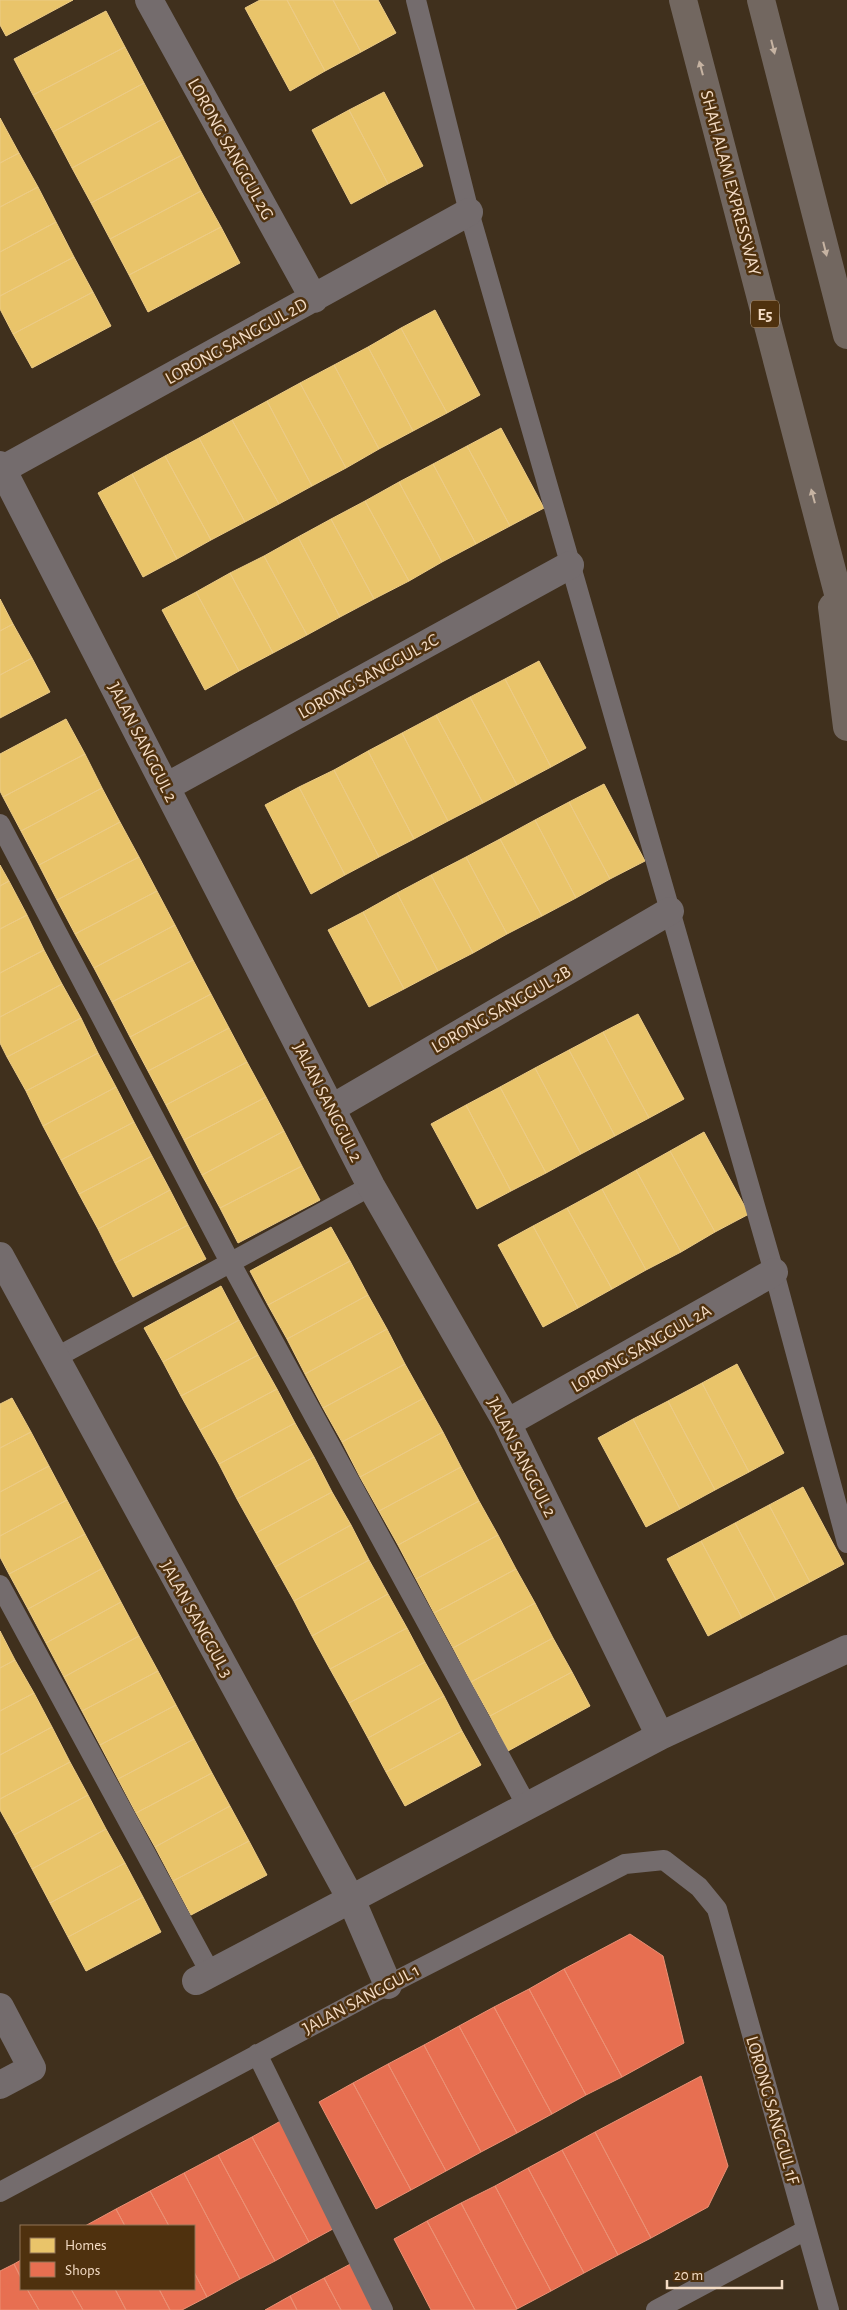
<svg xmlns="http://www.w3.org/2000/svg" width="847" height="2310" viewBox="0 0 847 2310" font-family="'Alegreya Sans',sans-serif">
<style>
.homes{fill:#e9c46a;stroke:#eccb85}
.shops{fill:#e76f51;stroke:#eb9074}
.lines{fill:none;stroke-linecap:round;stroke-linejoin:round}
.service{stroke:#746c6d;stroke-width:20}
.minor{stroke:#746c6d;stroke-width:28}
.motorway{stroke:#726760;stroke-width:28}
.oneway{fill:#c6b3a2}
.labels{text-anchor:middle;stroke-width:5;stroke-linejoin:round;paint-order:stroke}
.shield{fill:#4f310e;stroke:#c2a98e;stroke-width:1}
.shield-label{font-size:16px;font-weight:bold;fill:#f4dcc5}
.street-label{font-size:18px;fill:#f4dcc5;stroke:#4f310e}
</style>
<rect width="100%" height="100%" fill="#40301d"/>
<path class="homes" d="M0 0H73L6 36 0 25Z
M260 0H287L325 71 290 91 245 8Z
M287 0H333L361 52 325 71Z
M333 0H378L396 33 361 52Z
M106 11 125 47 33 95 14 59Z
M125 47 144 83 53 132 33 95Z
M144 83 163 119 72 168 53 132Z
M384 92 423 166 388 184 349 110Z
M349 110 388 184 351 204 312 130Z
M0 118 19 153 0 163Z
M163 119 182 155 91 203 72 168Z
M19 153 38 187 0 207V163Z
M182 155 201 191 110 239 91 203Z
M38 187 56 222 0 252V207Z
M201 191 221 227 129 275 110 239Z
M56 222 74 257 0 296V252Z
M221 227 240 263 148 312 129 275Z
M74 257 93 292 13 334 0 309V296Z
M93 292 111 326 32 368 13 334Z
M435 310 480 395 447 413 401 328Z
M401 328 447 413 413 431 368 347Z
M368 347 413 431 379 449 334 365Z
M334 365 379 449 346 468 300 383Z
M300 383 346 468 312 486 267 401Z
M267 401 312 486 279 504 232 420Z
M232 420 279 504 245 522 199 438Z
M501 428 544 508 510 526 467 446Z
M199 438 245 522 211 540 165 456Z
M467 446 510 526 476 544 433 464Z
M165 456 211 540 177 559 132 474Z
M433 464 476 544 442 562 399 482Z
M132 474 177 559 143 577 98 493Z
M399 482 442 562 409 581 365 501Z
M365 501 409 581 374 599 331 519Z
M331 519 374 599 340 617 298 537Z
M298 537 340 617 307 635 264 556Z
M264 556 307 635 273 653 230 573Z
M230 573 273 653 239 671 196 592Z
M196 592 239 671 205 690 162 610Z
M0 599 13 624 0 631Z
M13 624 32 658 0 675V631Z
M32 658 50 692 0 718V675Z
M539 661 586 748 551 767 505 679Z
M505 679 551 767 517 785 470 697Z
M470 697 517 785 483 803 436 715Z
M436 715 483 803 448 821 402 733Z
M66 719 85 754 3 797 0 791V754Z
M402 733 448 821 414 839 368 751Z
M368 751 414 839 379 857 334 770Z
M85 754 102 788 21 831 3 797Z
M334 770 379 857 345 875 299 787Z
M604 784 645 861 610 879 569 802Z
M299 787 345 875 311 894 265 805Z
M102 788 120 822 39 865 21 831Z
M569 802 610 879 576 898 535 820Z
M535 820 576 898 542 916 500 839Z
M120 822 139 857 57 900 39 865Z
M500 839 542 916 507 934 466 857Z
M139 857 157 891 75 934 57 900Z
M466 857 507 934 473 953 431 875Z
M0 865 9 881 0 886Z
M431 875 473 953 438 971 397 893Z
M9 881 27 915 0 929V886Z
M157 891 175 925 94 968 75 934Z
M397 893 438 971 404 989 363 912Z
M363 912 404 989 369 1007 328 930Z
M27 915 44 950 0 973V929Z
M175 925 193 960 112 1002 94 968Z
M44 950 62 984 0 1017V973Z
M193 960 211 994 130 1037 112 1002Z
M62 984 81 1018 7 1057 0 1043V1017Z
M211 994 229 1028 148 1071 130 1037Z
M638 1014 684 1099 649 1118 603 1032Z
M81 1018 98 1053 26 1091 7 1057Z
M229 1028 247 1062 166 1105 148 1071Z
M603 1032 649 1118 615 1136 569 1050Z
M569 1050 615 1136 581 1154 535 1068Z
M98 1053 116 1087 43 1126 26 1091Z
M247 1062 266 1097 184 1140 166 1105Z
M535 1068 581 1154 546 1173 500 1087Z
M116 1087 134 1122 61 1160 43 1126Z
M500 1087 546 1173 511 1191 466 1105Z
M266 1097 284 1131 202 1175 184 1140Z
M466 1105 511 1191 477 1209 431 1124Z
M134 1122 152 1156 79 1194 61 1160Z
M284 1131 302 1166 220 1208 202 1175Z
M704 1132 749 1214 715 1232 670 1151Z
M670 1151 715 1232 681 1252 636 1170Z
M152 1156 170 1190 98 1229 79 1194Z
M302 1166 320 1200 238 1243 220 1208Z
M636 1170 681 1252 646 1270 602 1189Z
M602 1189 646 1270 612 1289 567 1208Z
M170 1190 188 1225 115 1263 98 1229Z
M567 1208 612 1289 578 1308 533 1226Z
M188 1225 206 1259 133 1297 115 1263Z
M533 1226 578 1308 543 1327 498 1245Z
M331 1227 350 1261 268 1305 250 1271Z
M350 1261 368 1295 287 1339 268 1305Z
M221 1286 239 1320 163 1362 144 1328Z
M368 1295 387 1329 305 1374 287 1339Z
M239 1320 258 1355 181 1396 163 1362Z
M387 1329 405 1364 323 1408 305 1374Z
M258 1355 277 1389 200 1430 181 1396Z
M405 1364 424 1398 342 1442 323 1408Z
M737 1364 784 1453 749 1472 702 1383Z
M702 1383 749 1472 715 1490 668 1401Z
M277 1389 295 1423 219 1464 200 1430Z
M12 1398 31 1432 0 1448V1404Z
M424 1398 443 1432 360 1477 342 1442Z
M668 1401 715 1490 680 1509 633 1419Z
M633 1419 680 1509 646 1527 598 1438Z
M295 1423 314 1457 237 1499 219 1464Z
M31 1432 49 1466 0 1492V1448Z
M443 1432 461 1467 379 1511 360 1477Z
M314 1457 332 1492 256 1533 237 1499Z
M49 1466 67 1500 0 1536V1492Z
M461 1467 479 1501 398 1545 379 1511Z
M803 1487 844 1564 810 1582 769 1505Z
M332 1492 351 1525 275 1567 256 1533Z
M67 1500 85 1534 9 1574 0 1557V1536Z
M479 1501 498 1535 416 1579 398 1545Z
M769 1505 810 1582 776 1600 735 1523Z
M735 1523 776 1600 742 1618 701 1541Z
M351 1525 369 1560 294 1601 275 1567Z
M85 1534 103 1568 28 1609 9 1574Z
M498 1535 516 1569 434 1613 416 1579Z
M701 1541 742 1618 708 1636 667 1559Z
M369 1560 388 1594 312 1636 294 1601Z
M103 1568 121 1602 46 1643 28 1609Z
M516 1569 535 1603 453 1648 434 1613Z
M388 1594 407 1628 330 1669 312 1636Z
M121 1602 139 1636 64 1677 46 1643Z
M535 1603 553 1638 471 1682 453 1648Z
M407 1628 425 1662 349 1703 330 1669Z
M0 1631 15 1660 0 1668Z
M139 1636 158 1671 82 1711 64 1677Z
M553 1638 572 1672 490 1716 471 1682Z
M15 1660 34 1693 0 1711V1668Z
M425 1662 444 1696 368 1738 349 1703Z
M158 1671 176 1705 100 1745 82 1711Z
M572 1672 590 1706 508 1751 490 1716Z
M34 1693 52 1727 0 1755V1711Z
M444 1696 462 1731 386 1772 368 1738Z
M176 1705 194 1739 118 1779 100 1745Z
M52 1727 70 1762 0 1799V1755Z
M462 1731 481 1765 405 1806 386 1772Z
M194 1739 212 1773 136 1813 118 1779Z
M70 1762 88 1795 14 1835 0 1810V1799Z
M212 1773 230 1806 155 1847 136 1813Z
M88 1795 106 1829 32 1869 14 1835Z
M230 1806 249 1841 173 1881 155 1847Z
M106 1829 125 1863 50 1903 32 1869Z
M249 1841 267 1875 191 1915 173 1881Z
M125 1863 143 1897 68 1937 50 1903Z
M143 1897 161 1932 86 1971 68 1937Z"/>
<path class="shops" d="M630 1934 663 1956 684 2043 622 2077 564 1969Z
M564 1969 622 2077 586 2095 529 1989Z
M529 1989 586 2095 552 2114 494 2007Z
M494 2007 552 2114 517 2133 459 2026Z
M459 2026 517 2133 481 2152 424 2045Z
M424 2045 481 2152 446 2171 388 2064Z
M388 2064 446 2171 411 2190 353 2083Z
M701 2076 728 2166 708 2207 651 2238 595 2132Z
M353 2083 411 2190 376 2209 319 2102Z
M286 2118 342 2224 309 2242 252 2137Z
M595 2132 651 2238 618 2255 562 2150Z
M252 2137 309 2242 275 2261 218 2155Z
M562 2150 618 2255 584 2273 528 2168Z
M218 2155 275 2261 240 2279 184 2173Z
M528 2168 584 2273 551 2291 495 2186Z
M184 2173 240 2279 207 2297 194 2272V2226H169L150 2191Z
M495 2186 551 2291 517 2309 461 2203Z
M150 2191 169 2226H125L116 2209Z
M461 2203 517 2309 515 2310H475L427 2221Z
M116 2209 125 2226H85Z
M427 2221 475 2310H431L394 2239Z
M21 2260V2278L14 2264Z
M358 2260 385 2310H341L324 2278Z
M14 2264 21 2278V2289H27L39 2310H0V2271Z
M194 2272 207 2297 182 2310H170L159 2289H194Z
M324 2278 341 2310H297L290 2296Z
M27 2289H71L83 2310H39Z
M71 2289H115L126 2310H83Z
M115 2289H159L170 2310H126Z
M290 2296 297 2310H265Z"/>
<g class="lines">
<path class="service" d="M416 0 469 212 774 1272 847 1543
M0 824 230 1262 527 1806
M55 1358 371 1186
M0 1585 211 1974
M257 2054 383 2310
M0 2192 388 1985 625 1864 664 1860 699 1887 717 1909 829 2310
M656 2310 806 2230"/>
<path class="minor" d="M149 0 314 299
M0 465 371 1186 507 1423 660 1736
M3 469 469 212
M166 787 570 565
M332 1108 670 911
M0 1256 351 1899 388 1985
M507 1423 774 1272
M196 1981 660 1736 847 1649
M0 2007 32 2068 0 2085"/>
<path class="motorway" d="M683 0 847 628
M761 0 847 335
M832 607 847 727"/>
</g>
<defs><path id="oneway-solid" d="M-6-.8H1V-3.2L6.5 0L1 3.2V.8H-6Z" transform="scale(1.25)"/></defs>
<g class="oneway">
<use href="#oneway-solid" transform="translate(773 47) rotate(76)"/>
<use href="#oneway-solid" transform="translate(701 68) rotate(-105)"/>
<use href="#oneway-solid" transform="translate(825 249) rotate(76)"/>
<use href="#oneway-solid" transform="translate(813 496) rotate(-105)"/>
</g>
<g class="labels">
<rect class="shield" x="751" y="300.5" width="28" height="27" rx="4"/>
<g class="shield-label">
<text x="765" y="320">E5</text>
</g>
<g class="street-label">
<text transform="translate(231 149) rotate(61)" y="6">LORONG SANGGUL 2G</text>
<text transform="translate(731 183) rotate(75)" y="6">SHAH ALAM EXPRESSWAY</text>
<text transform="translate(236 341) rotate(-29)" y="6">LORONG SANGGUL 2D</text>
<text transform="translate(368 676) rotate(-29)" y="6">LORONG SANGGUL 2C</text>
<text transform="translate(143 742) rotate(63)" y="6">JALAN SANGGUL 2</text>
<text transform="translate(501 1009) rotate(-30)" y="6">LORONG SANGGUL 2B</text>
<text transform="translate(328 1102) rotate(63)" y="6">JALAN SANGGUL 2</text>
<text transform="translate(641 1348) rotate(-30)" y="6">LORONG SANGGUL 2A</text>
<text transform="translate(522 1457) rotate(63)" y="6">JALAN SANGGUL 2</text>
<text transform="translate(197 1619) rotate(61)" y="6">JALAN SANGGUL 3</text>
<text transform="translate(361 1999) rotate(-28)" y="6">JALAN SANGGUL 1</text>
<text transform="translate(773 2110) rotate(74)" y="6">LORONG SANGGUL 1F</text>
</g>
</g>
<rect x="20" y="2225" width="175" height="65" fill="#4f310e" stroke="#917557"/>
<rect x="30" y="2238" width="25" height="15" fill="#e9c46a" stroke="#917557"/>
<text x="65" y="2250" font-size="15" fill="#f4dcc5">Homes</text>
<rect x="30" y="2262" width="25" height="15" fill="#e76f51" stroke="#917557"/>
<text x="65" y="2275" font-size="15" fill="#f4dcc5">Shops</text>
<path d="M667 2280v8h115v-8" fill="none" stroke="#f4dcc5" stroke-width="2.5"/>
<text x="674" y="2280" font-size="15" fill="#f4dcc5" stroke="#4f310e" stroke-width="4" paint-order="stroke">20 m</text>
</svg>
